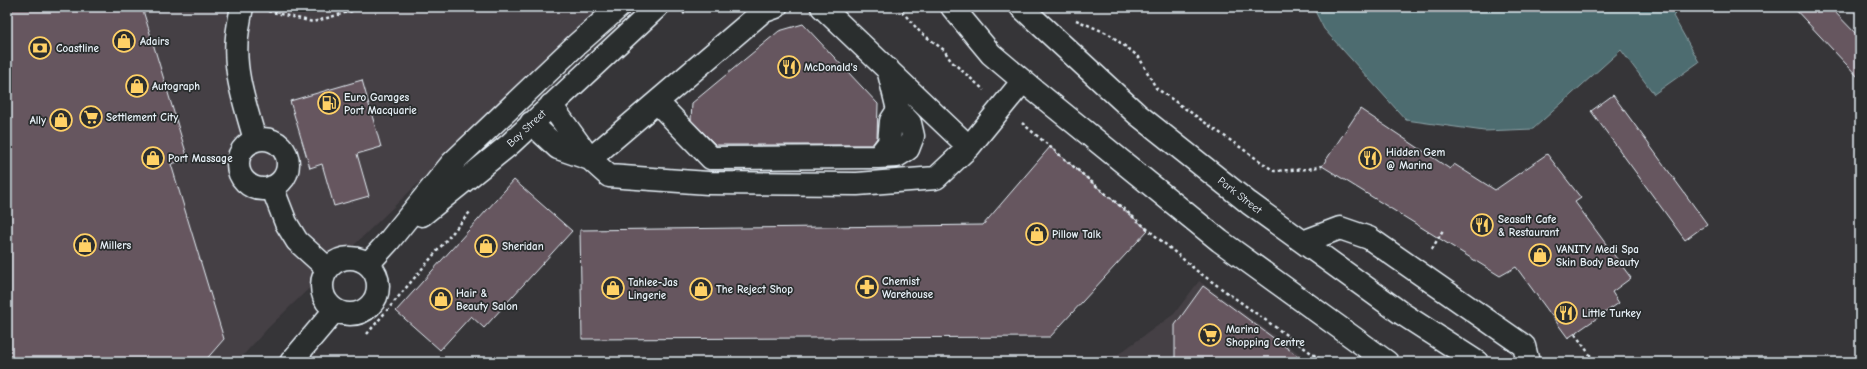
<svg xmlns="http://www.w3.org/2000/svg" width="1867" height="369" viewBox="0 0 1867 369" font-family="'Comic Neue',sans-serif">
<style>
.built{fill:#443f44}
.water{fill:#4d6c6f;stroke:#8ba1a6}
.building{fill:#66565f;stroke:#e8f1f8}
.lines{fill:none;stroke-linecap:round;stroke-linejoin:round}
.minor-casing{stroke:#e8f1f8;stroke-width:25}
.path{stroke:#e8f1f8;stroke-width:2.5;stroke-dasharray:3 3;stroke-linecap:butt}
.minor{stroke:#2a2d2e;stroke-width:22}
.labels{text-anchor:middle;stroke-width:3.5;stroke-linejoin:round;paint-order:stroke}
.poi-label{font-size:11px;font-weight:bold;fill:#e8f1f8;stroke:#2a2d2e;text-anchor:start}
.street-label{font-size:11px;fill:#e8f1f8;stroke:#2a2d2e}
</style>
<rect width="100%" height="100%" fill="#363538"/>
<filter id="ink" filterUnits="userSpaceOnUse"><feTurbulence type="fractalNoise" baseFrequency=".025" numOctaves="2"/><feDisplacementMap in="SourceGraphic" scale="8" xChannelSelector="R" yChannelSelector="G"/><feConvolveMatrix kernelMatrix="1 2 1 2 8 2 1 2 1" color-interpolation-filters="sRGB"/></filter>
<g filter="url(#ink)">
<path class="built" d="M7 7H601L269 327 237 362H7Z
M1199 281 1311 362H1013L1117 355 1174 314Z"/>
<path class="water" d="M1313 7H1682L1673 16 1699 62 1654 94 1621 50 1533 129 1484 131 1406 120 1324 29Z"/>
<path class="building" d="M7 7H142L188 159 171 164 224 339 204 362H7Z
M1793 7H1830L1860 38V79Z
M803 24 878 104 877 138 872 145H716L691 120 692 103 779 31Z
M362 80 381 147 357 154 369 196 334 206 322 164 310 168 290 101Z
M1613 95 1707 224 1685 240 1591 111Z
M1360 109 1450 169 1454 164 1495 190 1547 154 1581 198 1575 202 1631 278 1612 292 1619 303 1568 338 1516 267 1500 276 1322 166Z
M1050 147 1148 230 1050 337 582 339 580 230 983 225Z
M514 180 572 231 484 328 471 316 440 350 396 311Z
M1203 286 1306 362H1175V325Z"/>
<g class="lines">
<g class="minor-casing">
<path id="minor" d="M242 7C240 17 238 27 237 37 233 72 246 107 255 140
M822 7 969 147
M952 7 991 54 1023 81 1220 241 1387 362
M1021 7 1137 114 1249 203 1401 313 1477 362
M657 102 711 158 878 157 889 143 891 121 898 110 888 69
M551 105 590 159 762 12 776 7
M531 123 558 148 590 159 609 176 708 183 857 184 936 178 969 147 1023 81
M238 164a25 25 0 1 1 50 0a25 25 0 1 1-50 0Z
M878 157 897 156 908 149 913 136 910 123 898 110
M272 187 286 223 297 241 328 269
M422 215 510 144 657 7
M1303 242 1340 228 1369 238 1524 346 1528 362
M322 286a28 28 0 1 1 56 0a28 28 0 1 1-56 0Z
M368 264 389 241 452 163 575 46 619 7
M291 362 335 310"/>
</g>
<path class="path" d="M898 7 920 32 944 50 951 61 984 90
M268 11 313 22 366 7
M683 14 692 7
M1076 20 1109 34 1139 57 1156 88 1274 171 1308 169 1322 166
M1022 123 1197 271 1324 362
M1432 249 1443 230
M367 334 470 212
M1575 334 1595 362"/>
<use href="#minor" class="minor"/>
</g>
</g>
<defs>
<g id="shop-ring" transform="scale(1.15)"><circle r="9.5" fill="#2a2d2e" stroke="#ffd166" stroke-width="1.5"/><path d="M-5-2.5h2.3a2.7 3.5 0 0 1 5.4 0H5L5.5 6h-11ZM-1.5-2.5h3a1.5 2.3 0 0 0-3 0Z" fill="#ffd166"/></g>
<g id="bank-ring" transform="scale(1.15)"><circle r="9.5" fill="#2a2d2e" stroke="#ffd166" stroke-width="1.5"/><path d="M-6-4H6V4H-6ZM0-2.3a2.3 2.3 0 1 0 0 4.6a2.3 2.3 0 1 0 0-4.6Z" fill="#ffd166"/></g>
<g id="restaurant-ring" transform="scale(1.15)"><circle r="9.5" fill="#2a2d2e" stroke="#ffd166" stroke-width="1.5"/><path d="M-5-6h1v4h1v-4h1v4h1v-4h1v5L-1.5 .5V6h-2V.5L-5-1ZM5-6V6H3V1.5H1.5Q1.5-4 5-6Z" fill="#ffd166"/></g>
<g id="fuel-ring" transform="scale(1.15)"><circle r="9.5" fill="#2a2d2e" stroke="#ffd166" stroke-width="1.5"/><path d="M-5.5-6h7V0h2V4h1.3V-2.5L3-4.5l.8-.8L6-3V5H2.5V1h-1V6h-7ZM-4.2-4.7v3.2H.2V-4.7Z" fill="#ffd166"/></g>
<g id="supermarket-ring" transform="scale(1.15)"><circle r="9.5" fill="#2a2d2e" stroke="#ffd166" stroke-width="1.5"/><path d="M-6-5.5h2.5l.6 2H6L4.5 2H-2.5L-4.4-4H-6ZM-1.5 3.2a1.3 1.3 0 1 0 .1 0ZM3 3.2a1.3 1.3 0 1 0 .1 0Z" fill="#ffd166"/></g>
<g id="pharmacy-ring" transform="scale(1.15)"><circle r="9.5" fill="#2a2d2e" stroke="#ffd166" stroke-width="1.5"/><path d="M-2-6h4v4h4v4h-4v4h-4v-4h-4v-4h4Z" fill="#ffd166"/></g>
</defs>
<g fill-rule="evenodd">
<use href="#shop-ring" x="124" y="41"/>
<use href="#bank-ring" x="40" y="48"/>
<use href="#restaurant-ring" x="789" y="67"/>
<use href="#shop-ring" x="137" y="86"/>
<use href="#fuel-ring" x="329" y="103"/>
<use href="#supermarket-ring" x="91" y="117"/>
<use href="#shop-ring" x="61" y="120"/>
<use href="#shop-ring" x="153" y="158"/>
<use href="#restaurant-ring" x="1370" y="158"/>
<use href="#restaurant-ring" x="1482" y="225"/>
<use href="#shop-ring" x="1037" y="234"/>
<use href="#shop-ring" x="85" y="245"/>
<use href="#shop-ring" x="486" y="246"/>
<use href="#shop-ring" x="1540" y="255"/>
<use href="#pharmacy-ring" x="867" y="287"/>
<use href="#shop-ring" x="613" y="288"/>
<use href="#shop-ring" x="701" y="289"/>
<use href="#shop-ring" x="441" y="299"/>
<use href="#restaurant-ring" x="1566" y="313"/>
<use href="#supermarket-ring" x="1210" y="335"/>
</g>
<g class="labels">
<g class="poi-label">
<text x="140" y="45">Adairs</text>
<text x="56" y="52">Coastline</text>
<text x="804" y="71">McDonald's</text>
<text x="152" y="90">Autograph</text>
<text x="344" y="101">Euro Garages<tspan x="344" dy="13">Port Macquarie</tspan></text>
<text x="106" y="121">Settlement City</text>
<text x="46" y="124" text-anchor="end">Ally</text>
<text x="1386" y="156">Hidden Gem<tspan x="1386" dy="13">@ Marina</tspan></text>
<text x="168" y="162">Port Massage</text>
<text x="1498" y="223">Seasalt Cafe<tspan x="1498" dy="13">&amp; Restaurant</tspan></text>
<text x="1052" y="238">Pillow Talk</text>
<text x="100" y="249">Millers</text>
<text x="502" y="250">Sheridan</text>
<text x="1556" y="253">VANITY Medi Spa<tspan x="1556" dy="13">Skin Body Beauty</tspan></text>
<text x="882" y="285">Chemist<tspan x="882" dy="13">Warehouse</tspan></text>
<text x="628" y="286">Tahlee-Jas<tspan x="628" dy="13">Lingerie</tspan></text>
<text x="716" y="293">The Reject Shop</text>
<text x="456" y="297">Hair &amp;<tspan x="456" dy="13">Beauty Salon</tspan></text>
<text x="1582" y="317">Little Turkey</text>
<text x="1226" y="333">Marina<tspan x="1226" dy="13">Shopping Centre</tspan></text>
</g>
<g class="street-label">
<text transform="translate(526 128) rotate(-43)" y="4">Bay Street</text>
<text transform="translate(1240 195) rotate(38)" y="4">Park Street</text>
</g>
</g>
<rect width="1867" height="369" fill="none" stroke="#2a2d2e" stroke-width="24"/>
<rect x="12" y="12" width="1843" height="345" fill="none" stroke="#e8f1f8" stroke-width="1.5" filter="url(#ink)"/>
</svg>
